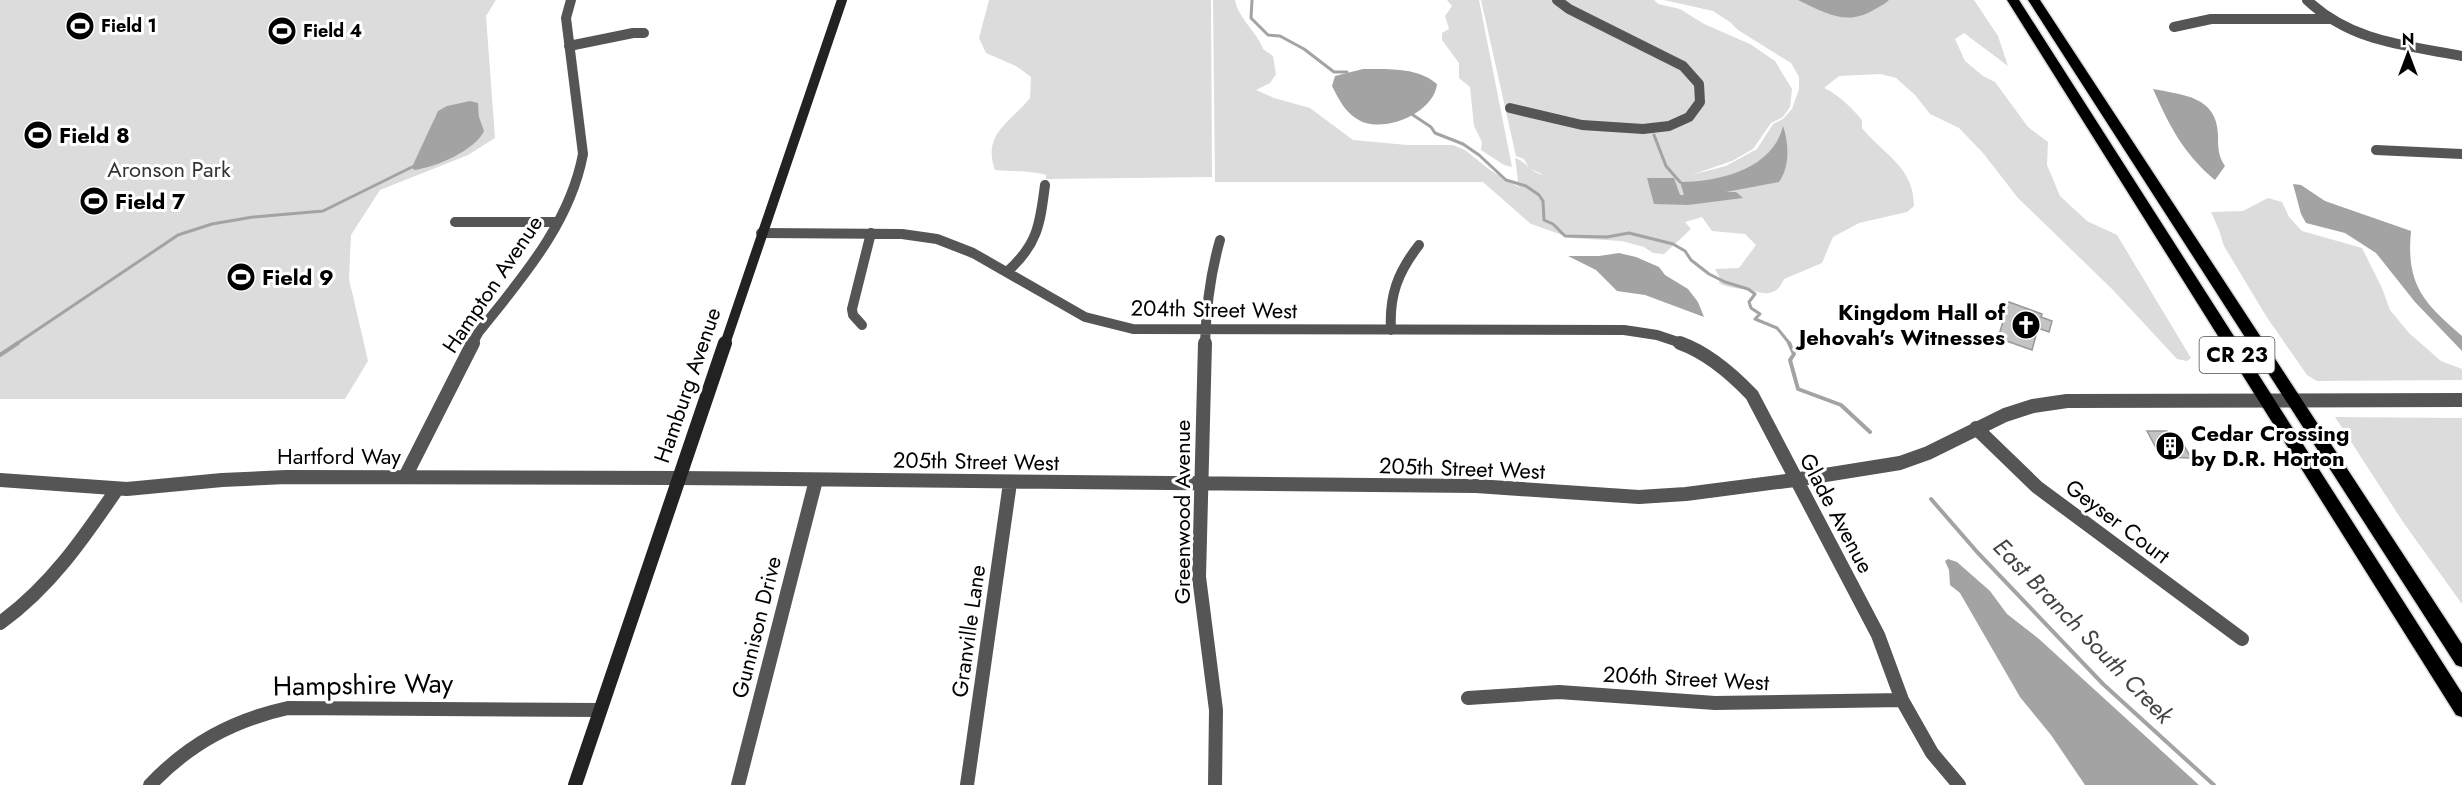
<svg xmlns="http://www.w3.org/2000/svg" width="2462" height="785" viewBox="0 0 2462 785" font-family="Jost,sans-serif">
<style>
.green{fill:#dcdcdc;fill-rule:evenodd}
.water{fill:#a3a3a3}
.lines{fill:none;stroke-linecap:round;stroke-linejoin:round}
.stream-far1{stroke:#a3a3a3;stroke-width:3}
.stream{stroke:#a3a3a3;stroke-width:4}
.building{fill:#c4c4c4;stroke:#999;stroke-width:1.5}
.primary-casing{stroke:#dbdbdb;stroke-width:3}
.street-far1{stroke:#555;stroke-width:10}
.street{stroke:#555;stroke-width:14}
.secondary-far1{stroke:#222;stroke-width:10}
.secondary{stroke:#222;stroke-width:14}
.primary{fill:#000;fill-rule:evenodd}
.labels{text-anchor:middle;stroke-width:6;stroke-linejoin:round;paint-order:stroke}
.far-poi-label{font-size:18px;font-weight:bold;fill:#000;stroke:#fff;text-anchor:start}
.shield{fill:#fff;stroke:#4c4c4c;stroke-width:1.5}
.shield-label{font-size:21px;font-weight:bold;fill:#000}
.poi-label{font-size:22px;font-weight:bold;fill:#000;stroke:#fff;text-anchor:start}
.park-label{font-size:22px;fill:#333;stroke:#fff}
.street-label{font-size:22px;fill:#000;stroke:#fff}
.water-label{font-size:24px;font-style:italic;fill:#444;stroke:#fff}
.near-street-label{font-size:27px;fill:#000;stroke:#fff}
</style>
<rect width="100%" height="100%" fill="#fff"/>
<path class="green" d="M0 0H496L486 16 495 138 468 155 380 190 351 235 349 279 368 361 345 399H0ZM478 107 479 117 463 151 422 169 412 167 428 137 435 116Z
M989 0H1211L1212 177 1046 179V175C1031 170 1012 172 995 170 982 134 1010 123 1030 98L1031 77 1016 66 986 53 979 38Z
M1213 0H1235C1238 18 1257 32 1263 49L1273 56 1276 74 1270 83 1256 90 1274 98 1310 108 1353 140 1407 145H1453L1465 150 1490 170 1520 188 1516 184 1518 180 1515 158C1526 161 1530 173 1544 175L1529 168 1524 159 1516 156 1481 0H1654L1658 4 1680 9 1704 24 1750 44 1775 61 1792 89 1790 107 1783 117 1771 123 1753 149 1732 161 1691 175 1726 166 1757 149 1773 124 1783 119 1792 109 1799 89V77L1791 63 1738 30 1730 22 1713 11 1664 0H1974L1998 36 2008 66 1964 33 1955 39 1965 61 1983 76 1995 82 2028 127 2048 142 2047 165 2060 196 2087 221 2117 235 2191 358 2187 361 2177 359 2112 289 2018 198 1983 153 1959 128 1930 114 1915 95 1896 78 1881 74 1839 76 1824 88C1839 95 1851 107 1862 120V128C1884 155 1914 167 1914 206L1907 212 1859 223 1833 237 1822 263 1784 279C1775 299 1764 293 1748 290 1737 288 1729 288 1719 283L1720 278 1715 269 1739 268 1756 245 1745 234 1712 231 1702 217 1685 222 1691 229 1664 254 1653 253 1644 247 1622 241 1571 238 1531 224 1483 182H1215Z
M1447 0H1479L1512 167 1504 165 1481 150 1482 142 1474 126 1470 87 1459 78V63L1442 40V33L1449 29 1445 16 1452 6Z
M2268 198 2282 202 2289 217 2302 231 2362 248 2382 288 2390 310 2409 333 2441 361 2462 369V380L2317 381 2307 375 2266 316 2224 246 2219 230 2211 212 2243 211Z
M2335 417 2462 418V604L2403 522Z"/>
<path class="water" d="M1798 0H1889C1885 4 1882 5 1877 8 1848 27 1827 14 1798 0Z
M1363 69C1387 69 1418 67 1437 84 1434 114 1381 135 1357 119 1345 112 1338 98 1332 86L1335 76Z
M2153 89C2183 95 2217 96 2218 135 2218 147 2218 156 2225 166L2215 180C2183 153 2170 127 2153 89Z
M470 101 478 103 479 117 484 131C476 150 434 168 414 170L412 167 438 111 447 106Z
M1783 126C1789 143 1790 167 1779 182L1726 192H1736L1743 198 1688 205 1654 204 1647 178H1674L1680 195H1684L1680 182C1719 182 1773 169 1783 126Z
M2293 184 2301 185 2325 201 2411 231C2406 285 2423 302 2462 336V351L2415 302 2376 253 2345 233 2306 223 2301 214Z
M1619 253 1636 257 1659 267 1665 275 1688 289 1698 302 1704 317 1645 295 1617 291 1596 270 1568 256H1599Z
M1948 559 1957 562 1990 591 2007 614 2039 639 2199 785H2085L2051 735 2020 697 1960 593 1950 585 1949 570 1945 561Z"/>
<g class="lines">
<path class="stream-far1" d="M1252 0 1251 18 1268 35 1280 36 1304 49 1334 72H1347
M1413 115 1431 127 1435 133 1463 144 1479 155 1506 180 1526 186 1539 195 1543 201 1544 220 1553 224 1565 236 1607 237 1629 233 1673 244 1685 251 1691 260 1709 274 1725 282 1748 289 1755 294 1749 302 1751 308 1760 314 1755 319 1777 328 1790 344
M1654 135 1666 166 1680 182
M16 344 178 235 212 224 253 217 323 211 412 167"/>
<path class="stream" d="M1789 343 1794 354 1790 360 1798 389 1841 405 1870 432
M0 355 18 343
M1931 499 1978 553 2103 684 2214 785"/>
</g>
<path class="building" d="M2009 302 2042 314 2041 317 2052 321 2049 332 2038 328 2032 350 1998 338Z
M2147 431H2167L2168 434 2178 435 2191 458 2161 457Z"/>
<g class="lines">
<g class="primary-casing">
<path id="primary" d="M2007 0H2019L2462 693V717L2456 715Z
M2028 0H2040L2462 644V667L2456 665Z"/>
</g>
<path class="street-far1" d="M2307 0C2352 42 2404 45 2462 56
M2174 27 2211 19H2329
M569 46 633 33H644
M1510 108 1582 125 1643 129 1669 126 1689 117 1700 102 1699 84 1683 66 1569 9 1557 0
M2376 150 2462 154
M455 222H558
M761 233 902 234 937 239 973 253 1085 317 1133 329 1624 330 1657 335 1684 344
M1007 272C1038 244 1040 224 1045 185
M862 325 853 315 852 309 871 233
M1391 330C1389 295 1398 272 1419 245
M472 344 478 333C521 279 570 224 583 154L566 18 571 0
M1205 344C1206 308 1210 275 1220 240"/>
<path class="street" d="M1205 343 1199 577 1216 710 1215 785
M1680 343C1708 353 1731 373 1752 395L1878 635 1902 700 1932 753 1959 785
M1976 428 2037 487 2242 639
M405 477 473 343
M0 480 127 489 222 480 286 477 678 478 1476 486 1639 497 1686 494 1794 480 1900 463 1928 453 2005 415 2033 406 2067 401 2462 400
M0 623C50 587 83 539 117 489
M1468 698 1559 692 1715 703 1902 700
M150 785C189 744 233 720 288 708L600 710
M738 785 816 480
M967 785 1010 483"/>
<path class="secondary-far1" d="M725 344 842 0"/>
<path class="secondary" d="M575 785 725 343"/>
<use href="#primary" class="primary"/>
</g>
<defs>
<g id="stadium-disc" transform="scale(1.5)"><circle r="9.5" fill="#000" stroke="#fff"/><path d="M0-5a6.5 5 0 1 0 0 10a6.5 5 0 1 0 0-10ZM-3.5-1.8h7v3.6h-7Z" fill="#fff"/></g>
<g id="church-disc" transform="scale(1.5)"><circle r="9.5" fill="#000" stroke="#fff"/><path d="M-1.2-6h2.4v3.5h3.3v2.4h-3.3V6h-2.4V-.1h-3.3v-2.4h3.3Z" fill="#fff"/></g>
<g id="building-disc" transform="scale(1.5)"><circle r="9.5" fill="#000" stroke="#fff"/><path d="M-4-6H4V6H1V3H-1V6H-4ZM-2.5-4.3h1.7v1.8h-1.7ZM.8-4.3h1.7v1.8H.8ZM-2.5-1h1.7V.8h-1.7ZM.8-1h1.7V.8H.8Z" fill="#fff"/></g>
</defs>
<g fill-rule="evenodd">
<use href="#stadium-disc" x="80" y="26"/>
<use href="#stadium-disc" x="282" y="31"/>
<use href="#stadium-disc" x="38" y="135"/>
<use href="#stadium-disc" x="94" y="201"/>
<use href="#stadium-disc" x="241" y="277"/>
<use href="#church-disc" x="2026" y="325"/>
<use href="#building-disc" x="2170" y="446"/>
</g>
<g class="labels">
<g class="far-poi-label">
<text x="101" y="32">Field 1</text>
<text x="303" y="37">Field 4</text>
</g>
<rect class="shield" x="2199.5" y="337" width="75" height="36" rx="4.5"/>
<g class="shield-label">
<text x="2237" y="362">CR 23</text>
</g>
<g class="poi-label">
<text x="59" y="143">Field 8</text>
<text x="115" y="209">Field 7</text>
<text x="262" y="285">Field 9</text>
<text x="2005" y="320" text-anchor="end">Kingdom Hall of<tspan x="2005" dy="25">Jehovah's Witnesses</tspan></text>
<text x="2191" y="441">Cedar Crossing<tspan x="2191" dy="25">by D.R. Horton</tspan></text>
</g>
<g class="park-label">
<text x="169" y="177">Aronson Park</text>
</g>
<g class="street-label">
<text transform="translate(492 284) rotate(-56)" y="8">Hampton Avenue</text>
<text transform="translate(1214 309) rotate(1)" y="8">204th Street West</text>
<text transform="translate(687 385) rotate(-71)" y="8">Hamburg Avenue</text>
<text x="339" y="464">Hartford Way</text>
<text transform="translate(976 461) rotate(1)" y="8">205th Street West</text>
<text transform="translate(1462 468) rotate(2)" y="8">205th Street West</text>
<text transform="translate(1182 512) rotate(-90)" y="8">Greenwood Avenue</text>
<text transform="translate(1837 513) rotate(62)" y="8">Glade Avenue</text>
<text transform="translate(2118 521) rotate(37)" y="8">Geyser Court</text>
<text transform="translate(756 627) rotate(-76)" y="8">Gunnison Drive</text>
<text transform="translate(968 631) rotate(-82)" y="8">Granville Lane</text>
<text transform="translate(1686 678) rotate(3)" y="8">206th Street West</text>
</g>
<g class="water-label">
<text transform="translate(2083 631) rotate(46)" y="8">East Branch South Creek</text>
</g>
<g class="near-street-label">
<text transform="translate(363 685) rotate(-1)" y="9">Hampshire Way</text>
</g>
</g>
<g transform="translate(2408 54)" stroke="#ffffff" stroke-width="4.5" paint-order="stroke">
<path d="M0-4.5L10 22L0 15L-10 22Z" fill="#000000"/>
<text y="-9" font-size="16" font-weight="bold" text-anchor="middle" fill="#000000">N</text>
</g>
</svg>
